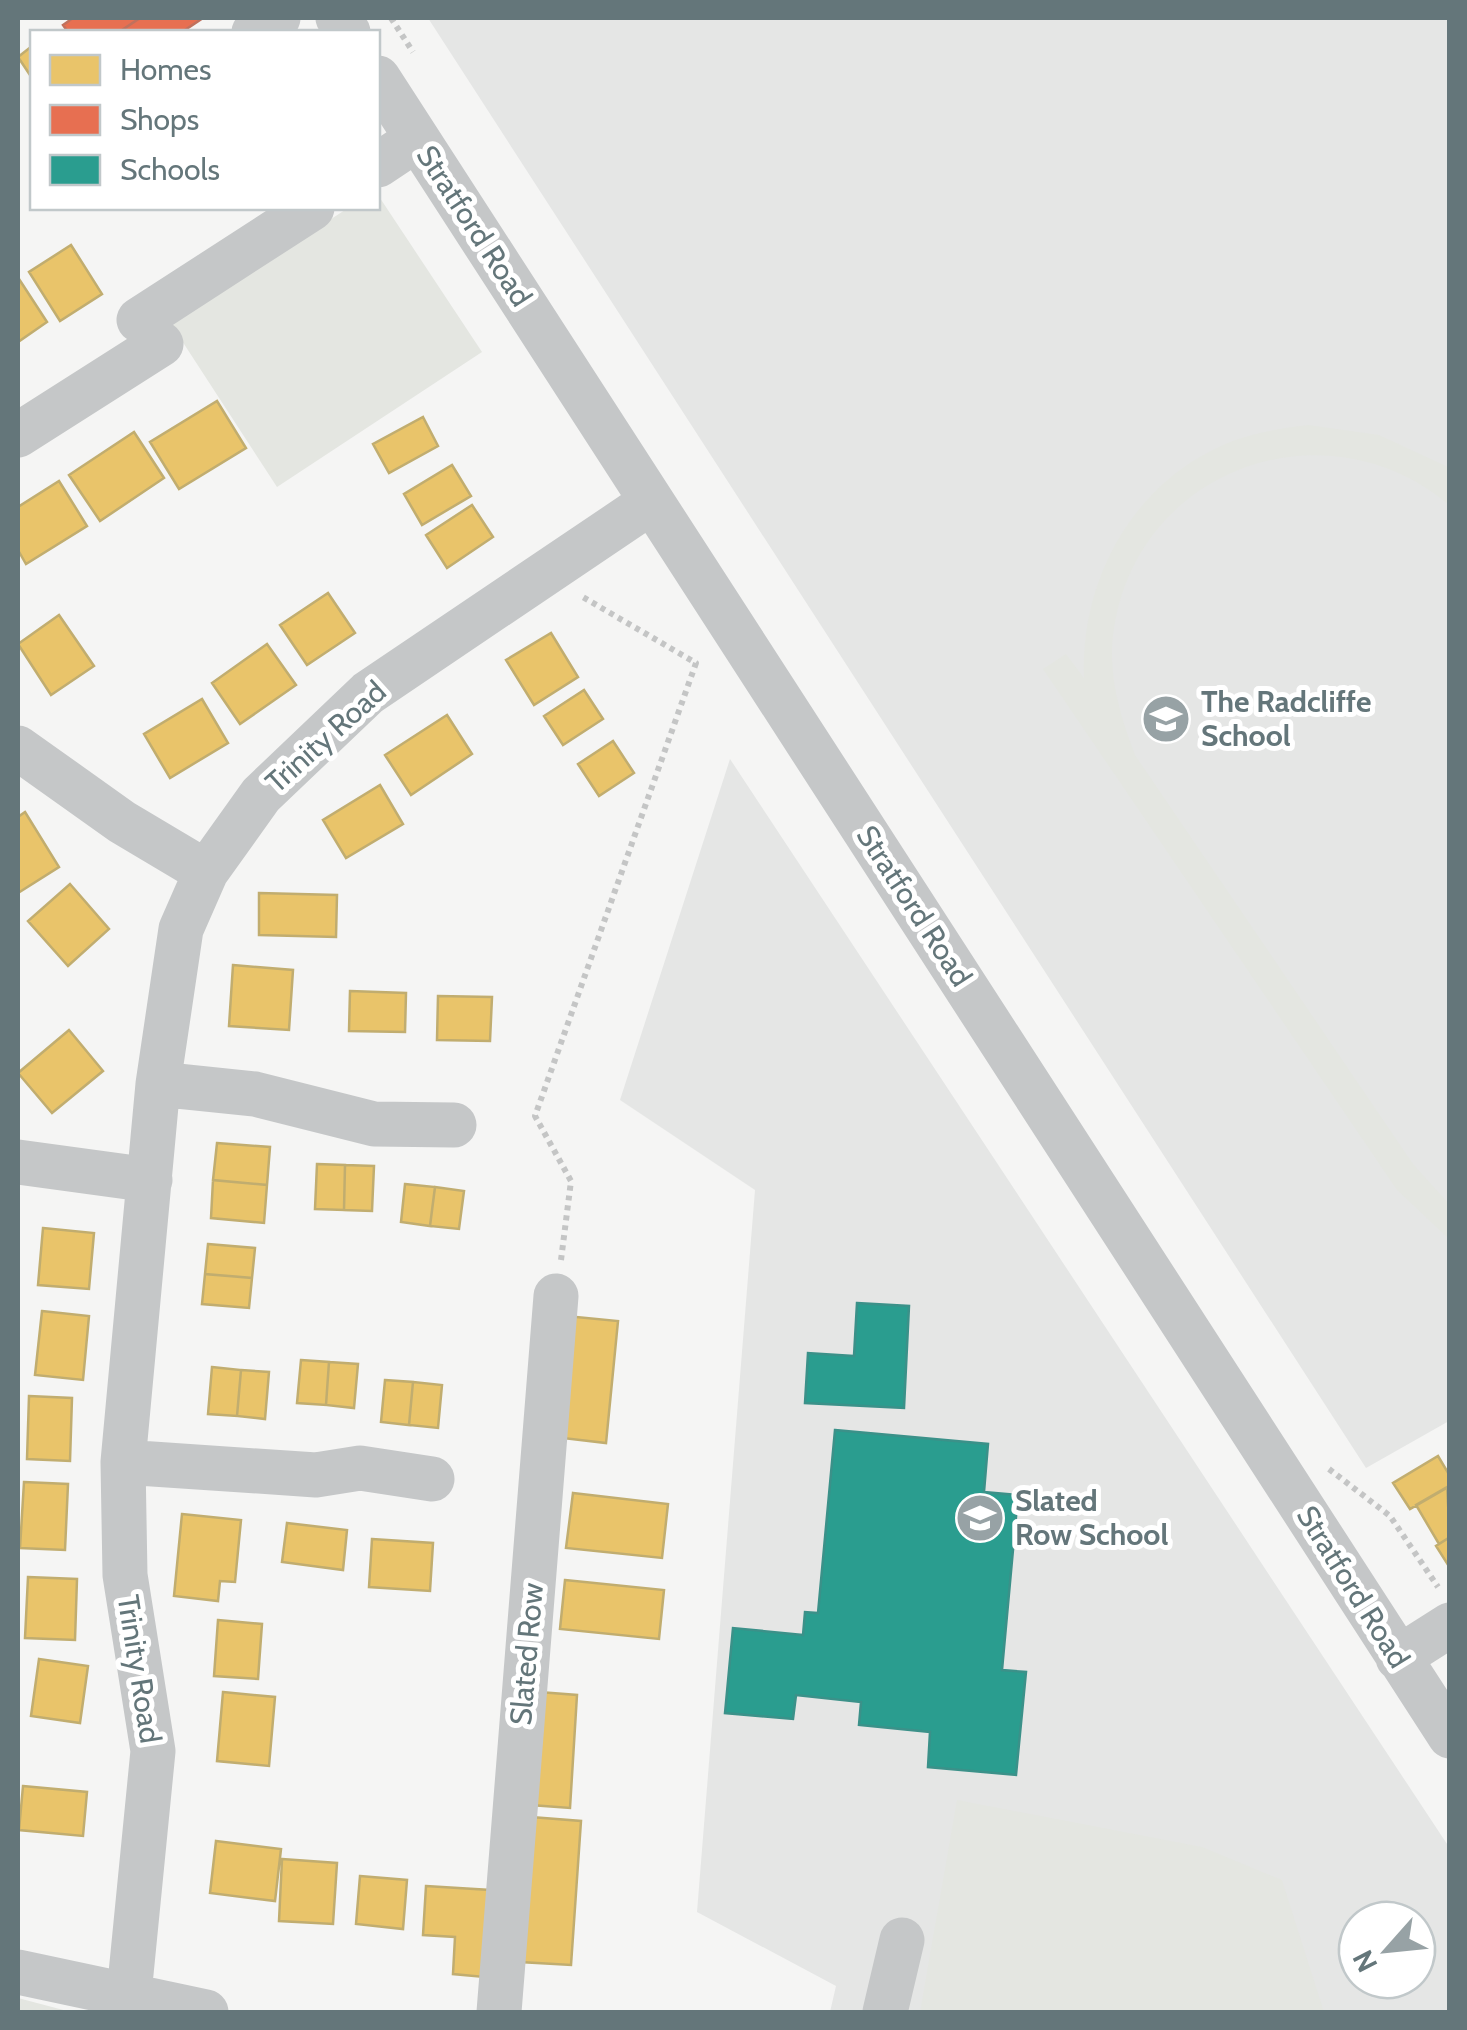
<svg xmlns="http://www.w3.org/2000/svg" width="1467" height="2030" viewBox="0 0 1467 2030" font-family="Cabin,sans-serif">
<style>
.built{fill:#e5e6e5;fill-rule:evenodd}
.green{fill:#e4e6e1}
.homes{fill:#e9c46a;stroke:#c1ad6f;stroke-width:2.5}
.shops{fill:#e76f51;stroke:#c0715d;stroke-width:2.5}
.schools{fill:#2a9d8f;stroke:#3b9189;stroke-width:2.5}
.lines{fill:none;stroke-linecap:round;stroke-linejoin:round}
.path{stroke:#c4c5c5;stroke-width:6;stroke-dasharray:5 5;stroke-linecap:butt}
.minor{stroke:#c5c7c8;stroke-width:45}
.labels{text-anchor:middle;stroke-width:10;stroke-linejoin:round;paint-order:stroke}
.street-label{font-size:30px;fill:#64767a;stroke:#fff}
.poi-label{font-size:30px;font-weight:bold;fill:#64767a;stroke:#fff;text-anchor:start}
</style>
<rect width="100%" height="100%" fill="#f5f5f4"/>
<path class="built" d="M428 18H1449V1421L1366 1468Z
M730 759 1449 1847V2012H830L836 1986 697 1912 755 1190 620 1100ZM1357 1920H1417V1980H1357Z"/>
<path class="green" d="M378 195 482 352 277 487 171 324 348 208H378Z
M1308 425 1379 435 1448 467 1449 505C1327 402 1139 467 1114 628 1107 672 1119 713 1135 755L1413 1164 1449 1204V1239L1397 1190 1043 669 1066 654 1084 678C1080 577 1136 478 1233 441 1257 432 1283 428 1308 425Z
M957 1800 1202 1847 1282 1880 1324 2012H920Z
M18 1998 71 2012H18Z"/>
<path class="homes" d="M32 46V78L18 57Z
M71 245 102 294 60 321 29 272Z
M19 279 47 322 18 342V280Z
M217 401 246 448 179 489 150 442Z
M423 417 438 446 389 473 373 444Z
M134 432 164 478 100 521 69 475Z
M452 465 471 496 422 525 404 494Z
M59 481 87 526 26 564 18 550V507Z
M472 505 493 537 447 568 426 535Z
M328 593 355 633 307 665 280 625Z
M59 615 94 666 51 695 18 644Z
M551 633 578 677 534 705 506 660Z
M267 644 296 685 240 724 212 683Z
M584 690 603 719 563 745 544 716Z
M202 699 228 743 170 778 144 734Z
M447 715 472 754 411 795 385 755Z
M613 741 634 773 599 796 578 764Z
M380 785 403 824 346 858 323 820Z
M25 812 59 867 18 893V817Z
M70 884 109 929 68 966 28 921Z
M259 893 337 895 336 937 259 935Z
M233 965 293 970 289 1030 229 1026Z
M350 991 406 993 405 1032 349 1031Z
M438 996 492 997 490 1041 437 1040Z
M69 1030 103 1071 52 1113 18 1073Z
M217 1143 270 1147 267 1185 213 1180Z
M317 1164 345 1165 344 1210 315 1209Z
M345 1165 374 1166 372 1211 344 1210Z
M213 1180 267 1185 264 1223 211 1218Z
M405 1184 435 1187 430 1226 401 1222Z
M435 1187 464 1191 459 1229 430 1226Z
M43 1228 94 1233 89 1289 38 1285Z
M208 1244 255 1248 252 1278 205 1274Z
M205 1274 252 1278 249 1308 202 1304Z
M42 1311 89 1316 83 1380 35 1375Z
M566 1316 618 1321 606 1443 554 1437Z
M301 1360 329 1362 326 1405 297 1403Z
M329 1362 358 1364 354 1408 326 1405Z
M212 1367 241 1370 237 1416 208 1414Z
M241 1370 269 1372 265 1419 237 1416Z
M385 1380 413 1382 409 1425 381 1422Z
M413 1382 442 1385 438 1428 409 1425Z
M29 1396 72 1398 70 1461 27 1459Z
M1438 1456 1450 1476V1486L1410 1509 1393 1483Z
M24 1482 68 1484 65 1550 20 1548Z
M1447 1487 1450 1537 1439 1544 1416 1505Z
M573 1493 668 1504 662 1558 566 1548Z
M182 1514 241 1520 235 1582 220 1581 218 1601 174 1596Z
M287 1523 347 1530 343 1570 282 1562Z
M1450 1537V1568L1436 1546Z
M372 1539 433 1543 430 1591 369 1587Z
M28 1577 77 1579 75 1640 25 1638Z
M565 1580 664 1590 659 1639 560 1629Z
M218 1620 262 1624 258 1679 214 1676Z
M39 1659 88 1666 80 1723 31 1716Z
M223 1692 275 1697 269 1766 217 1761Z
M539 1692 577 1695 570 1808 531 1805Z
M23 1786 87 1792 83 1836 19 1830Z
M531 1817 581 1821 571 1965 520 1962Z
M216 1841 281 1849 275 1901 210 1893Z
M282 1859 337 1863 333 1924 279 1921Z
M360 1876 407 1880 403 1929 356 1924Z
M426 1886 490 1890 484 1977 453 1974 455 1937 423 1935Z"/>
<path class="shops" d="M73 18H140L119 32H68L63 25Z
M140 18H203L182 32H119Z"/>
<path class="schools" d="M857 1303 909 1306 904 1408 805 1403 808 1353 854 1356Z
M835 1430 988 1444 984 1492 1018 1495 1002 1670 1026 1672 1016 1775 928 1767 930 1732 859 1725 861 1702 796 1695 793 1719 725 1713 733 1628 803 1635 805 1612 818 1613Z"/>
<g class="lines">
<path class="path" d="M391 18 413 52
M561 1260 571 1181 535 1116 696 663 581 596
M1329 1469 1390 1516 1438 1587"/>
<path class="minor" d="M338 18 348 32
M254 32 278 18
M378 78 1450 1736
M378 165 417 139
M139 320 312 208
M18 435 161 344
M18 748 122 822 206 872
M158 1084 255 1094 374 1124 454 1125
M18 1162 150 1180
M123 1462 316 1475 360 1468 432 1479
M1398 1658 1450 1625
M18 1972 206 2012
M129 1994 153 1751 125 1575 123 1462 158 1084 181 929 206 872 261 795 368 693 651 502
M499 2012 556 1296
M885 2012 902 1940"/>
</g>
<defs>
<g id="school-disc" transform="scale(2.5)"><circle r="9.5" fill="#97a2a5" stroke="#fff"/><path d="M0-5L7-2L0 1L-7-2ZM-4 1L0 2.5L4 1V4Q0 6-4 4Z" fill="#fff"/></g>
</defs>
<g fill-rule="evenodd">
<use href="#school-disc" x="1166" y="719"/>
<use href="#school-disc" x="980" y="1518"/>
</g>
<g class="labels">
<g class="street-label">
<text transform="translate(474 226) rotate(57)" y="10">Stratford Road</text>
<text transform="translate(326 737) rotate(-42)" y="10">Trinity Road</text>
<text transform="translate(914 906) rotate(57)" y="10">Stratford Road</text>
<text transform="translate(1353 1587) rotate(58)" y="10">Stratford Road</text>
<text transform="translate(527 1654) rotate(-85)" y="10">Slated Row</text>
<text transform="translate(139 1669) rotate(81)" y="10">Trinity Road</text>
</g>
<g class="poi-label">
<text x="1201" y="712">The Radcliffe<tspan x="1201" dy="34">School</tspan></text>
<text x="1015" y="1511">Slated<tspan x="1015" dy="34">Row School</tspan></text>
</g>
</g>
<rect width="1467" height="2030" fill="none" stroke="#64767a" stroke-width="40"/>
<rect x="30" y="30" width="350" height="180" fill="#ffffff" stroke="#c1c8ca" stroke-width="2.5"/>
<rect x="50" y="55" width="50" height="30" fill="#e9c46a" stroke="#c1c8ca" stroke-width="2.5"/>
<text x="120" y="80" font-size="30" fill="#64767a">Homes</text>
<rect x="50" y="105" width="50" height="30" fill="#e76f51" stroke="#c1c8ca" stroke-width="2.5"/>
<text x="120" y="130" font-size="30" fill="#64767a">Shops</text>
<rect x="50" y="155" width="50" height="30" fill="#2a9d8f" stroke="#c1c8ca" stroke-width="2.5"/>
<text x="120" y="180" font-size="30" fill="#64767a">Schools</text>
<g transform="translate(1387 1950) rotate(243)"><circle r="48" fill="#ffffff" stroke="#c1c8ca" stroke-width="2.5"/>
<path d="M0-8L18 38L0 25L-18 38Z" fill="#97a2a5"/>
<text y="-15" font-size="28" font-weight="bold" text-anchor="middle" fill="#64767a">N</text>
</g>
</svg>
